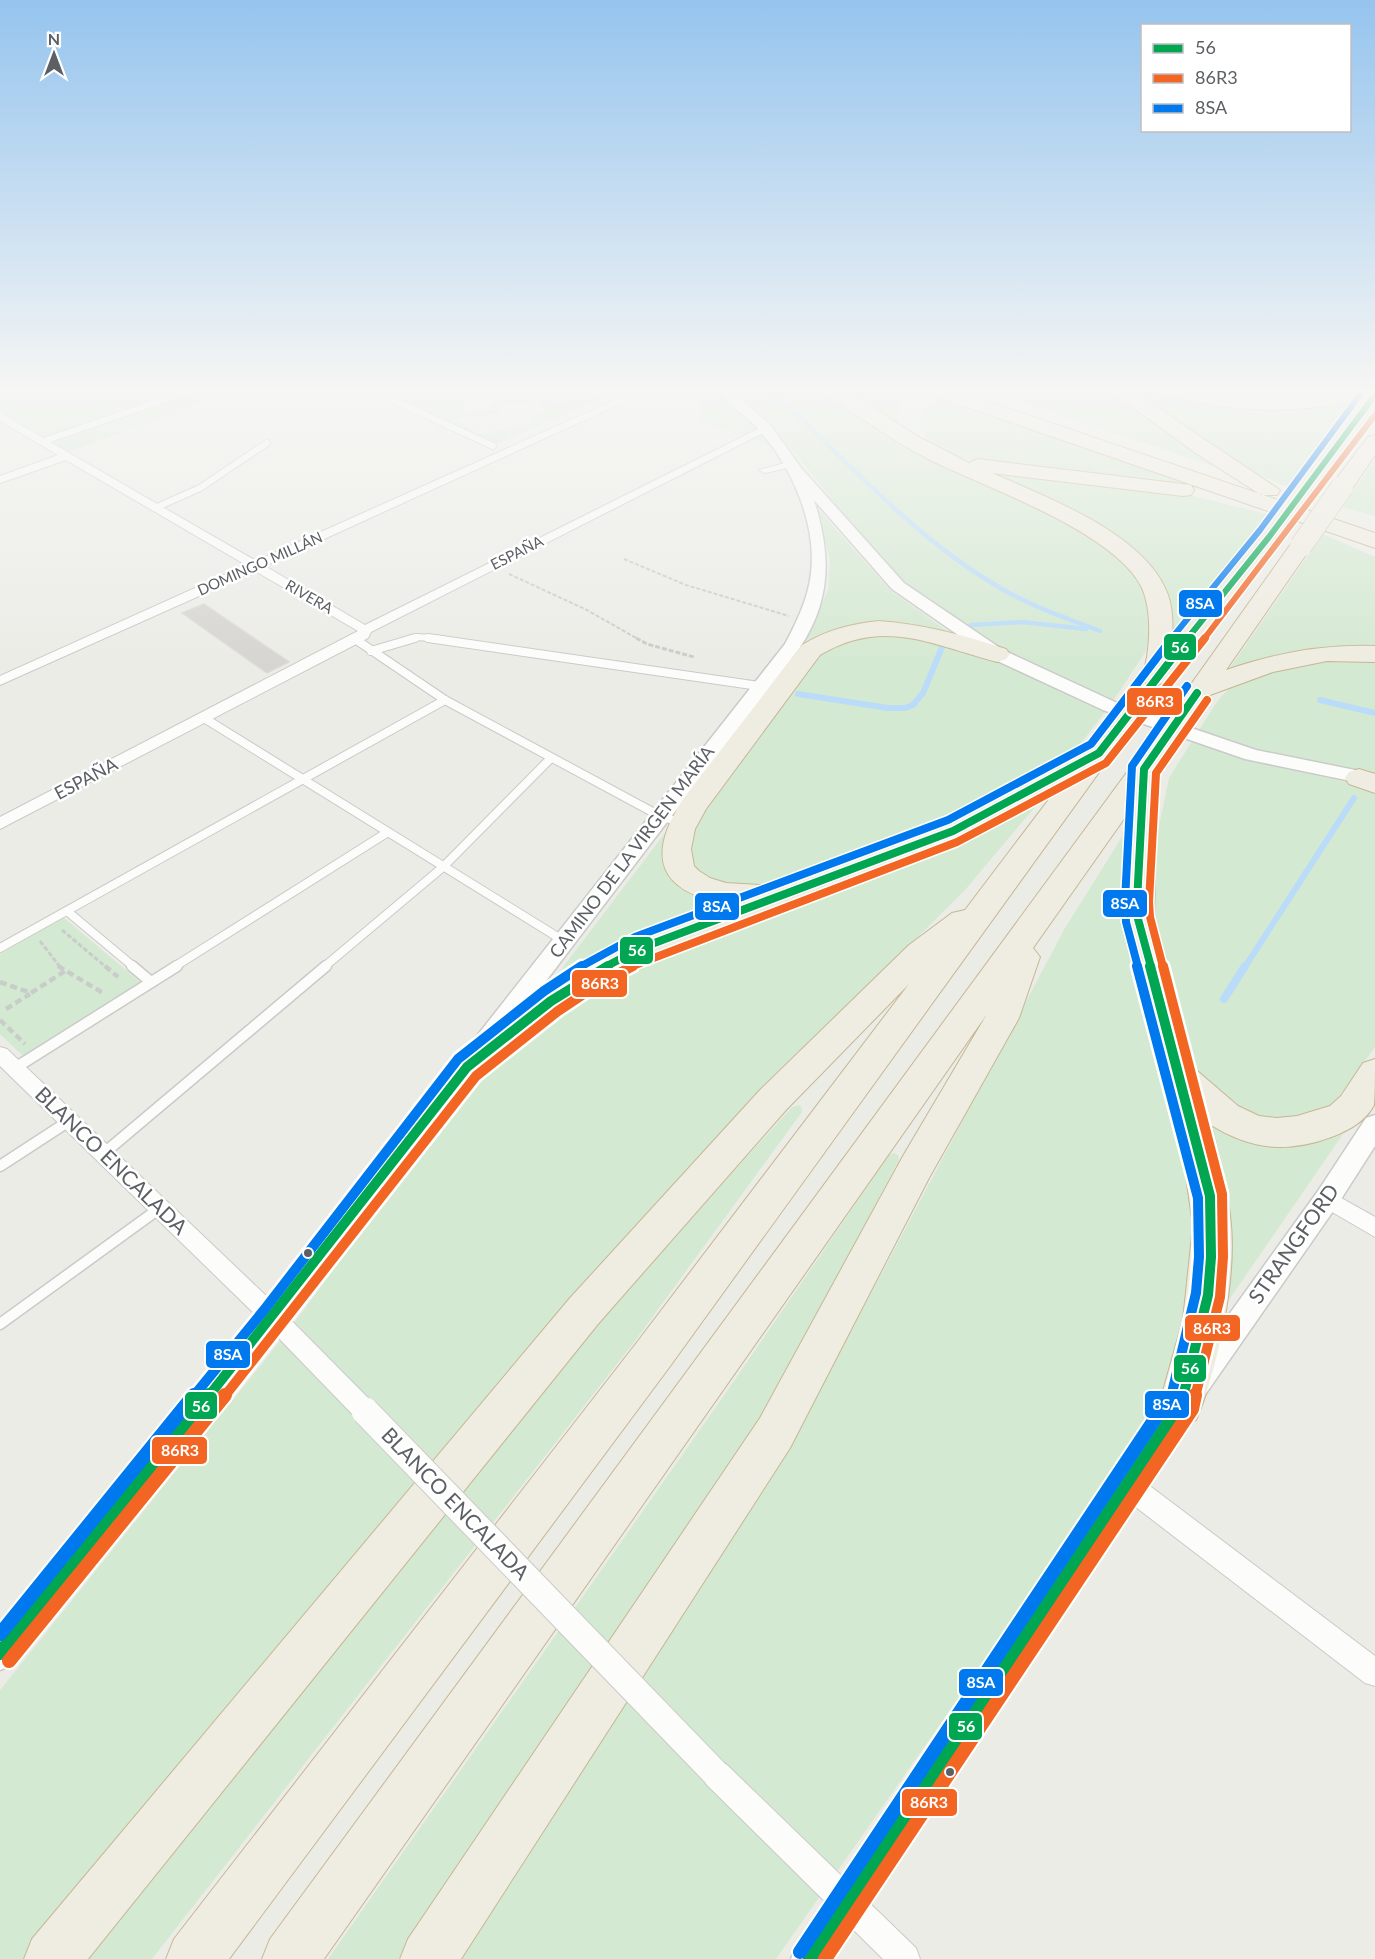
<svg xmlns="http://www.w3.org/2000/svg" width="1375" height="1959" viewBox="0 0 1375 1959" font-family="Lato,sans-serif">
<style>
.green{fill:#d4e9d2;fill-rule:evenodd}
.lines{fill:none;stroke-linecap:round;stroke-linejoin:round}
.stream-far2{stroke:#badcf8;stroke-width:4.5}
.stream-far1{stroke:#badcf8;stroke-width:6}
.stream{stroke:#badcf8;stroke-width:8}
.building{fill:#d6d5d2;stroke:#dcdad6;stroke-width:1.5}
.service-far2-casing{stroke:#c9cac9;stroke-width:8}
.service-far1-casing{stroke:#c9cac9;stroke-width:10}
.service-casing{stroke:#c9cac9;stroke-width:13}
.minor-casing{stroke:#c9cac9;stroke-width:2}
.tertiary-casing{stroke:#c9cac9;stroke-width:3}
.motorway-casing{stroke:#c5b793;stroke-width:2}
.path-far2{stroke:#c8cdca;stroke-width:2;stroke-dasharray:4 2;stroke-linecap:butt}
.path-far1{stroke:#c8cdca;stroke-width:3;stroke-dasharray:5 2;stroke-linecap:butt}
.path{stroke:#c8cdca;stroke-width:4.5;stroke-dasharray:7 4;stroke-linecap:butt}
.service-far2{stroke:#fcfcfb;stroke-width:6}
.service-far1{stroke:#fcfcfb;stroke-width:8}
.service{stroke:#fcfcfb;stroke-width:10}
.minor{fill:#fcfcfb;fill-rule:evenodd}
.tertiary{fill:#fcfcfb;fill-rule:evenodd}
.motorway{fill:#efece1;fill-rule:evenodd}
.minor-bridge-casing{stroke:#c9cac9;stroke-width:29;stroke-linecap:butt}
.motorway-bridge-far1-casing{stroke:#c5b793;stroke-width:23;stroke-linecap:butt}
.motorway-bridge-casing{stroke:#c5b793;stroke-width:31;stroke-linecap:butt}
.minor-bridge{stroke:#fcfcfb;stroke-width:27}
.motorway-bridge-far1{stroke:#efece1;stroke-width:22}
.motorway-bridge{stroke:#efece1;stroke-width:28}
.bus-1-far3-casing{stroke:#fff;stroke-width:9}
.bus-1-far2-casing{stroke:#fff;stroke-width:11}
.bus-1-far1-casing{stroke:#fff;stroke-width:15}
.bus-1-casing{stroke:#fff;stroke-width:18}
.bus-2-far3-casing{stroke:#fff;stroke-width:9}
.bus-2-far2-casing{stroke:#fff;stroke-width:11}
.bus-2-far1-casing{stroke:#fff;stroke-width:15}
.bus-2-casing{stroke:#fff;stroke-width:18}
.bus-3-far3-casing{stroke:#fff;stroke-width:9}
.bus-3-far2-casing{stroke:#fff;stroke-width:11}
.bus-3-far1-casing{stroke:#fff;stroke-width:15}
.bus-3-casing{stroke:#fff;stroke-width:18}
.bus-1-far3{stroke:#00a651;stroke-width:6}
.bus-1-far2{stroke:#00a651;stroke-width:8}
.bus-1-far1{stroke:#00a651;stroke-width:10}
.bus-1{stroke:#00a651;stroke-width:14}
.bus-2-far3{stroke:#f26522;stroke-width:6}
.bus-2-far2{stroke:#f26522;stroke-width:8}
.bus-2-far1{stroke:#f26522;stroke-width:10}
.bus-2{stroke:#f26522;stroke-width:14}
.bus-3-far3{stroke:#0079ef;stroke-width:6}
.bus-3-far2{stroke:#0079ef;stroke-width:8}
.bus-3-far1{stroke:#0079ef;stroke-width:10}
.bus-3{stroke:#0079ef;stroke-width:14}
.bus-dot{fill:#5c6065;stroke:#fff;stroke-width:2}
.labels{text-anchor:middle;stroke-width:5;stroke-linejoin:round;paint-order:stroke}
.far-street-label{font-size:15px;fill:#5c6065;stroke:#fff}
.street-label{font-size:18px;fill:#5c6065;stroke:#fff}
.near-street-label{font-size:21px;fill:#5c6065;stroke:#fff}
.line-badge{stroke:#fff;stroke-width:2}
.badge-label{font-size:16px;text-anchor:middle;font-weight:bold;fill:#fff}
</style>
<rect width="100%" height="100%" fill="#ecece7"/>
<path class="green" d="M0 388H239L69 452 0 411Z
M360 388H554L556 395 550 396 553 401 581 400 577 393 583 392 581 388H589L594 397 606 396 625 388 487 448ZM473 397H491L494 402 488 404 491 411 463 412 460 407 466 406 463 399ZM540 401 544 412 532 416 534 424 478 434 455 419 500 413 496 406Z
M700 388C730 388 753 426 771 446L700 420Z
M731 388H824L929 458 1065 522 1118 555 1144 586 1152 626 1146 651 1113 701C1036 667 947 627 888 565 833 508 792 438 731 388Z
M838 388H911L915 389 897 411V428Z
M980 388H1109L1231 472Z
M1122 388H1141L1163 393 1326 403 1361 397 1290 488 1235 465Z
M1168 388H1353L1272 401 1197 394Z
M937 397 1206 490 978 461C955 456 926 451 920 424L925 409Z
M1375 459V516L1342 507Z
M970 467 1193 496 1270 515 1166 649 1146 565Z
M817 508 891 591 950 633C900 626 852 614 806 641L828 589 830 560Z
M1323 534 1375 557V648C1324 644 1277 652 1229 669Z
M906 635 991 658 1105 712 1079 746 988 806 945 826 786 884 746 888 718 885 698 874 690 860 691 827 819 654 848 638Z
M1375 658V773L1258 749 1199 730C1206 720 1212 708 1220 698 1250 662 1332 660 1375 658Z
M1192 741 1252 761 1356 784 1375 791V1047L1333 1105 1323 1111 1274 1121 1241 1113 1196 1076 1150 919 1148 878 1169 778Z
M1056 782 965 890 761 1093 26 1959H0V1690L288 1331 481 1069 558 1005 648 954Z
M1137 813 1197 1194 1191 1318 1160 1396 1108 1484 776 1959H457L792 1442 1065 928Z
M671 825C669 834 664 844 664 853 663 890 706 899 734 906L541 996Z
M63 917 140 982 23 1056 0 1034V954Z
M798 1105 801 1106 802 1112 635 1341 152 1959H81L599 1319 792 1107Z
M1201 1116C1256 1137 1284 1159 1343 1134L1222 1310Z
M894 1153 898 1155 899 1160 760 1421 398 1959H328L723 1397 889 1155Z"/>
<g class="lines">
<path class="stream-far2" d="M769 388C841 455 907 531 992 583 1025 604 1063 617 1100 631
M971 625 1022 622 1086 629"/>
<path class="stream-far1" d="M798 694 888 708H905L913 705 923 693 943 645
M1320 700 1375 713
M1245 967 1354 798"/>
<path class="stream" d="M1224 999 1245 966"/>
</g>
<path class="building" d="M204 604 289 662 267 673 182 613Z"/>
<g class="lines">
<g class="service-far2-casing">
<path id="service-far2" d="M367 388 493 446
M44 441 198 388
M155 508 200 488 267 443
M410 639 417 637 442 639"/>
</g>
<g class="service-far1-casing">
<path id="service-far1" d="M428 638 759 686
M355 639 445 700 660 816 682 823
M371 651 415 638
M204 718 564 941
M67 911 134 967
M0 948 445 700
M174 967 388 832
M324 967 443 867 551 758"/>
</g>
<g class="service-casing">
<path id="service" d="M132 966 151 982
M15 1068 177 966
M103 1154 326 966
M0 1166 69 1121
M0 1324 160 1208"/>
</g>
<g class="minor-casing">
<path id="minor" d="M642 388H655L265 566 365 625 762 427 771 429 371 632 368 638 0 829V817L358 631 255 571 0 685V676L246 565 66 460 0 483V476L58 455 0 421V413L256 561Z
M792 461 796 462V466L765 473 759 470Z
M0 1047 7 1049 281 1310 373 1403 377 1411 373 1419 365 1422 357 1419 265 1324 0 1066Z
M1327 1190 1375 1217V1237L1320 1205 1317 1199 1320 1193Z
M1129 1474 1138 1477 1375 1656V1686L1365 1683 1120 1495 1117 1486 1120 1477Z
M716 1760 726 1764 916 1948 920 1959H883L706 1784 702 1774 706 1764Z"/>
</g>
<g class="tertiary-casing">
<path id="tertiary" d="M716 388H729L771 426 802 469 904 583 1003 650 1115 702 1256 750 1375 774V786L1245 759 1103 710 991 658 892 589 814 500C831 554 832 600 799 649L283 1326 12 1665 0 1670V1627L263 1308 785 644C796 623 806 603 810 580 819 530 794 470 761 432 748 416 728 405 716 388Z
M1375 1115V1146L1336 1207 1191 1415 833 1959H791L796 1945 1171 1395 1318 1191 1366 1118Z"/>
</g>
<g class="motorway-casing">
<path id="motorway" d="M819 388H842L917 436 969 463 978 459 1191 485 1194 490 1191 495 1183 496 992 473C1046 497 1141 532 1166 590 1173 606 1173 623 1172 640L1261 532H1277L1280 537 1165 682 1155 686 1146 683 1142 678C1150 653 1153 613 1142 588 1116 533 988 488 934 462 910 450 886 435 864 420 850 411 829 401 819 388Z
M920 388H948L1375 533V548L923 392Z
M1106 388H1128L1280 490 1277 495H1261L1197 454Z
M1145 388C1189 387 1231 397 1274 398 1309 398 1341 388 1375 388V408L1319 483H1305L1301 479 1365 395C1296 420 1218 409 1148 392Z
M1375 435V455L1350 492H1334L1331 487 1334 482 1368 437Z
M1301 539 1309 541 1312 546 1226 670C1275 653 1323 644 1375 646V662L1327 661 1273 672 1210 695 1194 717 1185 719 1176 717 1172 711 1293 541Z
M879 621C923 624 964 635 1006 649L1010 654 1006 659 997 662C932 645 884 617 820 655L706 809 695 829 691 849 694 866 699 871 710 878 726 883 775 886 943 824 1086 750C1097 736 1102 724 1122 729L1126 735 668 1369 229 1959H166L174 1939 638 1341 909 984 786 1110 598 1324 88 1959H24L32 1939 570 1298 760 1090 909 945 952 913 965 910 1059 786 963 838 652 956C586 992 538 1030 479 1077L467 1081 455 1077 449 1067 455 1057C510 1014 565 967 631 939 662 926 694 916 726 904 658 891 646 857 683 799L802 645C827 630 850 624 879 621Z
M1157 743 1167 745 1171 751 1157 771 1154 919 1195 1069 1238 1106 1259 1116 1277 1118 1297 1116 1330 1106 1341 1096 1363 1063 1375 1059C1375 1072 1375 1094 1374 1105 1360 1134 1306 1148 1276 1147 1253 1146 1230 1137 1211 1125 1220 1158 1228 1191 1231 1225 1236 1280 1218 1369 1196 1420L1181 1426 1166 1420 1159 1405 1183 1320 1193 1226 1185 1169 1122 919 1126 816 1033 948 1040 957 1019 1018 929 1178 790 1448 461 1959H400L408 1939 760 1418 903 1156 987 1014 324 1959H262L270 1939 1147 745Z
M1359 769 1375 774V793L1349 784 1345 778 1349 772Z"/>
</g>
<path class="path-far2" d="M624 559 686 585 789 616
M509 574 585 609 638 639"/>
<path class="path-far1" d="M636 638 647 644 694 657
M62 930 106 967
M40 941 60 967"/>
<path class="path" d="M58 966 103 993
M105 966 118 977
M0 982 31 993 65 971
M6 1009 30 994
M0 1020 25 1044"/>
<use href="#service-far2" class="service-far2"/>
<use href="#service-far1" class="service-far1"/>
<use href="#service" class="service"/>
<use href="#minor" class="minor"/>
<use href="#tertiary" class="tertiary"/>
<use href="#motorway" class="motorway"/>
<g class="minor-bridge-casing">
<path id="minor-bridge" d="M365 1411 716 1774"/>
</g>
<g class="motorway-bridge-far1-casing">
<path id="motorway-bridge-far1" d="M918 400 935 388
M1269 537 1312 479
M1301 546 1342 487"/>
</g>
<g class="motorway-bridge-casing">
<path id="motorway-bridge" d="M1112 735 1141 697
M1157 751 1185 711"/>
</g>
<use href="#minor-bridge" class="minor-bridge"/>
<use href="#motorway-bridge-far1" class="motorway-bridge-far1"/>
<use href="#motorway-bridge" class="motorway-bridge"/>
<g class="bus-1-far3-casing">
<path id="bus-1-far3" d="M1187 639 1269 537 1375 395"/>
</g>
<g class="bus-1-far2-casing">
<path id="bus-1-far2" d="M605 967 641 948 953 831 1099 753 1188 638
M1151 967 1138 919 1137 902 1144 769 1197 693"/>
</g>
<g class="bus-1-far1-casing">
<path id="bus-1-far1" d="M1150 966 1210 1196 1211 1257 1208 1295 1183 1397
M208 1397 467 1067 551 1001 608 966"/>
</g>
<g class="bus-1-casing">
<path id="bus-1" d="M0 1653 209 1395
M810 1959 1181 1405 1183 1395"/>
</g>
<g class="bus-2-far3-casing">
<path id="bus-2-far3" d="M1204 639 1375 415"/>
</g>
<g class="bus-2-far2-casing">
<path id="bus-2-far2" d="M630 967 957 842 1106 763 1205 638
M1163 967 1150 917 1149 902 1156 773 1207 700"/>
</g>
<g class="bus-2-far1-casing">
<path id="bus-2-far1" d="M1163 966 1222 1194 1223 1257 1220 1297 1195 1397
M224 1397 476 1076 558 1011 600 983 633 966"/>
</g>
<g class="bus-2-casing">
<path id="bus-2" d="M9 1661 225 1395
M825 1959 1192 1409 1195 1395"/>
</g>
<g class="bus-3-far3-casing">
<path id="bus-3-far3" d="M1171 639 1260 530 1365 388"/>
</g>
<g class="bus-3-far2-casing">
<path id="bus-3-far2" d="M580 967 635 937 948 820 1091 744 1172 638
M1138 967 1126 922 1125 901 1132 766 1187 686"/>
</g>
<g class="bus-3-far1-casing">
<path id="bus-3-far1" d="M1137 966 1198 1198 1199 1257 1196 1293 1171 1397
M193 1397 264 1310 458 1059 544 991 582 966"/>
</g>
<g class="bus-3-casing">
<path id="bus-3" d="M0 1634 194 1395
M800 1952 1171 1395"/>
</g>
<use href="#bus-1-far3" class="bus-1-far3"/>
<use href="#bus-1-far2" class="bus-1-far2"/>
<use href="#bus-1-far1" class="bus-1-far1"/>
<use href="#bus-1" class="bus-1"/>
<use href="#bus-2-far3" class="bus-2-far3"/>
<use href="#bus-2-far2" class="bus-2-far2"/>
<use href="#bus-2-far1" class="bus-2-far1"/>
<use href="#bus-2" class="bus-2"/>
<use href="#bus-3-far3" class="bus-3-far3"/>
<use href="#bus-3-far2" class="bus-3-far2"/>
<use href="#bus-3-far1" class="bus-3-far1"/>
<use href="#bus-3" class="bus-3"/>
</g>
<linearGradient id="sky" x2="0" y2="1"><stop stop-color="#95c4ee"/><stop offset="0.59" stop-color="#f6f6f4"/><stop offset="1" stop-color="#f6f6f4" stop-opacity="0"/></linearGradient>
<rect width="1375" height="662" fill="url(#sky)"/>
<g class="bus-dot">
<circle cx="308" cy="1253" r="5"/>
<circle cx="950" cy="1772" r="5"/>
</g>
<g class="labels">
<g class="far-street-label">
<text transform="translate(517 553) rotate(-27)" y="5">ESPAÑA</text>
<text transform="translate(260 564) rotate(-24)" y="5">DOMINGO MILLÁN</text>
<text transform="translate(309 597) rotate(30)" y="5">RIVERA</text>
</g>
<g class="street-label">
<text transform="translate(86 779) rotate(-28)" y="6">ESPAÑA</text>
<text transform="translate(632 852) rotate(-53)" y="6">CAMINO DE LA VIRGEN MARÍA</text>
</g>
<g class="near-street-label">
<text transform="translate(111 1161) rotate(44)" y="7">BLANCO ENCALADA</text>
<text transform="translate(1294 1244) rotate(-55)" y="7">STRANGFORD</text>
<text transform="translate(455 1504) rotate(46)" y="7">BLANCO ENCALADA</text>
</g>
</g>
<g class="line-badge">
<rect x="1178" y="589" width="45" height="29" rx="6" fill="#0079ef"/>
<rect x="1163" y="633" width="34" height="28" rx="6" fill="#00a651"/>
<rect x="1126" y="687" width="57" height="29" rx="6" fill="#f26522"/>
<rect x="1102" y="889" width="46" height="29" rx="6" fill="#0079ef"/>
<rect x="694" y="892" width="46" height="29" rx="6" fill="#0079ef"/>
<rect x="619" y="936" width="35" height="29" rx="6" fill="#00a651"/>
<rect x="571" y="969" width="57" height="29" rx="6" fill="#f26522"/>
<rect x="1184" y="1314" width="57" height="28" rx="6" fill="#f26522"/>
<rect x="205" y="1340" width="46" height="29" rx="6" fill="#0079ef"/>
<rect x="1173" y="1354" width="34" height="29" rx="6" fill="#00a651"/>
<rect x="1144" y="1390" width="46" height="29" rx="6" fill="#0079ef"/>
<rect x="184" y="1391" width="34" height="29" rx="6" fill="#00a651"/>
<rect x="151" y="1436" width="57" height="29" rx="6" fill="#f26522"/>
<rect x="958" y="1668" width="46" height="29" rx="6" fill="#0079ef"/>
<rect x="948" y="1712" width="35" height="29" rx="6" fill="#00a651"/>
<rect x="901" y="1788" width="57" height="29" rx="6" fill="#f26522"/>
</g>
<g class="badge-label">
<text x="1200" y="609">8SA</text>
<text x="1180" y="653">56</text>
<text x="1155" y="707">86R3</text>
<text x="1125" y="909">8SA</text>
<text x="717" y="912">8SA</text>
<text x="637" y="956">56</text>
<text x="600" y="989">86R3</text>
<text x="1212" y="1334">86R3</text>
<text x="228" y="1360">8SA</text>
<text x="1190" y="1374">56</text>
<text x="1167" y="1410">8SA</text>
<text x="201" y="1412">56</text>
<text x="180" y="1456">86R3</text>
<text x="981" y="1688">8SA</text>
<text x="966" y="1732">56</text>
<text x="929" y="1808">86R3</text>
</g>
<rect x="1141" y="24" width="210" height="108" fill="#ffffff" stroke="#bebfc1" stroke-width="1.5"/>
<rect x="1153" y="44" width="30" height="9" fill="#00a651" stroke="#bebfc1" stroke-width="1.5"/>
<text x="1195" y="54" font-size="18" fill="#5c6065">56</text>
<rect x="1153" y="74" width="30" height="9" fill="#f26522" stroke="#bebfc1" stroke-width="1.5"/>
<text x="1195" y="84" font-size="18" fill="#5c6065">86R3</text>
<rect x="1153" y="104" width="30" height="9" fill="#0079ef" stroke="#bebfc1" stroke-width="1.5"/>
<text x="1195" y="114" font-size="18" fill="#5c6065">8SA</text>
<g transform="translate(54 54)" stroke="#ffffff" stroke-width="4.5" paint-order="stroke">
<path d="M0-4.5L10 22L0 15L-10 22Z" fill="#5c6065"/>
<text y="-9" font-size="16" font-weight="bold" text-anchor="middle" fill="#5c6065">N</text>
</g>
</svg>
